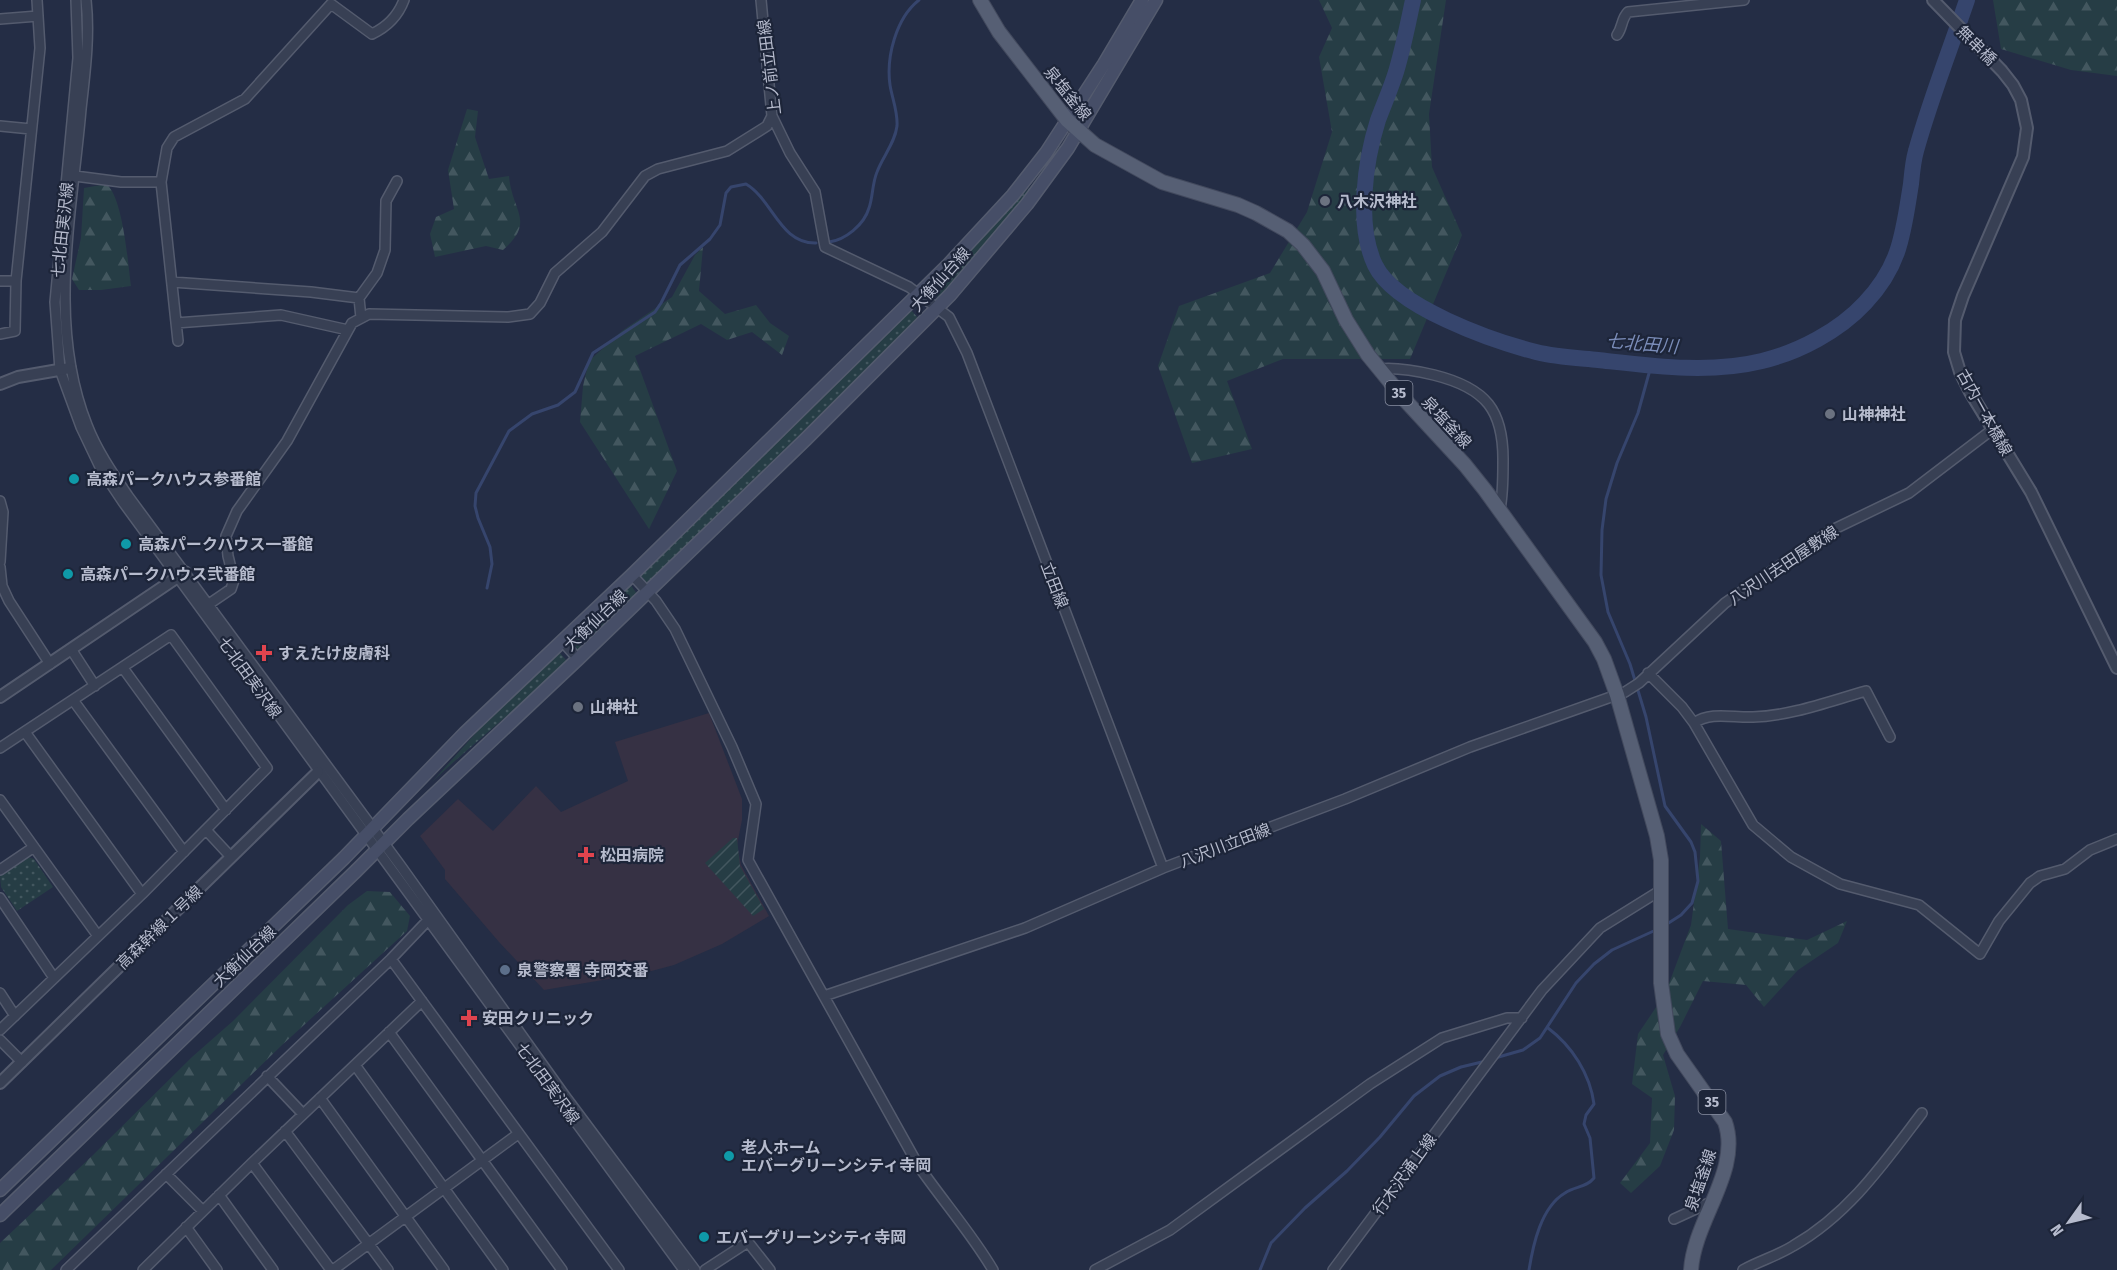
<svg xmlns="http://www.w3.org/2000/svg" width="2117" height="1270" viewBox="0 0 2117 1270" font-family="'Fira Sans Condensed','Noto Sans JP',sans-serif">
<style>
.medical{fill:#363144}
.grass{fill:url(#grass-dots)}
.forest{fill:url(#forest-firs)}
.garden{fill:url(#garden-furrows)}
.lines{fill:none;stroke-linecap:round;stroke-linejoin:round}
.stream{stroke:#36456d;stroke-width:3}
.river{stroke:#36456d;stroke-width:16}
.minor-casing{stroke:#545b6e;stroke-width:12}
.tertiary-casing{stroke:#545b6e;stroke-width:14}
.secondary-casing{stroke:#545b6e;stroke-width:15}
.primary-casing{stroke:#42495d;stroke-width:16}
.minor{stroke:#384054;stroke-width:9}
.tertiary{stroke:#384054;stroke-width:10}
.secondary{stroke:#464e67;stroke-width:12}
.primary{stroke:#565f74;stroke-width:14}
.worship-dot{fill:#6b7280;stroke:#1d2539;stroke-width:2}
.culture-dot{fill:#0f9aa8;stroke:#1d2539;stroke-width:2}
.health-dot{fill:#e0444e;stroke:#1d2539;stroke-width:2}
.service-dot{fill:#5c6f8a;stroke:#1d2539;stroke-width:2}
.labels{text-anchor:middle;stroke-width:4.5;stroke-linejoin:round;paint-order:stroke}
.shield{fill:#1d2539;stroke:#888ea1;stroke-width:1.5}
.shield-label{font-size:15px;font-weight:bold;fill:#b6bbcd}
.street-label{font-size:16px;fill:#b6bbcd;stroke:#1d2539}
.poi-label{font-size:16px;font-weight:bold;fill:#b6bbcd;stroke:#1d2539;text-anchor:start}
.water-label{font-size:18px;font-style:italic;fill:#7a8cb8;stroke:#1d2539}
</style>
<defs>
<pattern id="grass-dots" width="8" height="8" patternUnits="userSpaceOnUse" patternTransform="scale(1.5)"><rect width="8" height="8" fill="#263d45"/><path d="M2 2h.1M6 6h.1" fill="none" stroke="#43575f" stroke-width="1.8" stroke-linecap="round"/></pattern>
<pattern id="forest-firs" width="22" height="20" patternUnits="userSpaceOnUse" patternTransform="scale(1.5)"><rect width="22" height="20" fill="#263d45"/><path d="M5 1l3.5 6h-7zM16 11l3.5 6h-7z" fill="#43575f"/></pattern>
<pattern id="garden-furrows" width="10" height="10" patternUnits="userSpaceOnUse" patternTransform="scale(1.5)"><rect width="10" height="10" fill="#263d45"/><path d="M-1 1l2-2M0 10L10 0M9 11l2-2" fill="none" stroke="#43575f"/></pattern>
</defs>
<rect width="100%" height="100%" fill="#242d45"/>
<path class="medical" d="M709 713 742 799V820L737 845 741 865 769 916 722 944 674 965 644 973 544 990 499 942 445 879V870L420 836 458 799 493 831 536 786 561 812 628 781 615 742Z"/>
<path class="grass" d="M1060 146 1062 147C1024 199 984 251 939 298L931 291 1031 186Z
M911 310 919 319 647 583 639 574Z
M630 584 637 594 577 650 570 642Z
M559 652 567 661C524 704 476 740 432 782L483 725Z
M25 856 34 859 53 887 17 911 1 887 0 876Z"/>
<path class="forest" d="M1319 0H1446L1429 114 1432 167 1462 235 1410 359H1283L1227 381 1252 449 1192 463 1158 366 1179 306 1270 273 1307 212 1332 132 1319 57 1332 28Z
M1993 0H2117V76L2071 70 2001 49Z
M467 109 478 111 475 137 489 179 509 176C512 212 536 221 503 250L486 246 435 257 430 234 436 217 454 209 448 170Z
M106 184C123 196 128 264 131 286L101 290H79L72 279 81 238 84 188Z
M703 247 699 291 725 314 756 305 770 323 789 336 782 355 752 332 727 340 701 324 635 356 677 471 649 529 580 422 583 386 589 361 622 331 672 297 695 255Z
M1701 824 1721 841 1728 929 1807 940 1847 921 1838 943 1798 970 1764 1007 1746 985 1703 981 1680 1027 1663 1055 1675 1096 1674 1130 1660 1166 1631 1193 1620 1183 1650 1143 1652 1098 1632 1084 1638 1034 1665 994 1691 925 1700 857Z
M367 891 390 892 410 916 407 931 281 1046 51 1270H0V1243L93 1155 192 1057 233 1021 348 905Z"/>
<path class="garden" d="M733 838H737L740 866 764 909 753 916 705 863Z"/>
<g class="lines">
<path class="stream" d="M829 242C845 240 864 225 869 208 873 197 872 184 877 172 883 156 895 143 897 126 898 112 892 98 890 85 886 57 896 18 919 0
M1651 366 1638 413 1617 463 1606 499 1602 530 1601 575 1608 612 1630 664 1646 717 1665 806 1691 842 1695 852 1698 881 1692 903 1681 915 1667 924
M487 588 492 564 490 547 478 518 475 506 476 493 509 431 532 414 558 405 575 392 593 353 655 312 661 303 680 265 710 239 720 225 726 193 731 187 746 184C773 200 780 244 816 243
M1495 1058 1523 1050 1540 1038 1576 983 1594 964 1612 950 1658 929
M1260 1270 1271 1243 1305 1208 1347 1171 1380 1137 1414 1096 1440 1076 1461 1067 1486 1061
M1529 1270C1533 1245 1541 1207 1565 1193 1575 1186 1586 1188 1594 1178L1590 1138 1584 1124 1586 1115 1594 1104C1590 1074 1572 1046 1548 1028"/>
<path class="river" d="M1413 0C1408 24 1403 49 1396 72 1391 88 1384 104 1378 120 1365 161 1356 225 1375 265 1395 307 1493 341 1536 352 1556 357 1578 358 1598 360 1652 366 1709 374 1762 361 1799 352 1839 331 1865 303 1901 265 1903 233 1911 184 1912 173 1913 161 1916 151 1930 100 1950 50 1967 0"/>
<g class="minor-casing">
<path id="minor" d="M76 0 78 58 55 302 60 370 81 427 101 469 123 502 684 1270
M86 0C90 36 85 73 81 109 72 214 47 324 87 425 97 451 113 474 128 496L400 865 565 1096 695 1270
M761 0 772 116 790 153 815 192 825 247 909 287 949 317 967 353 1163 868
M0 19 38 16
M1617 35C1623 27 1621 19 1628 12L1744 0
M0 126 31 129
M75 176 121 182H161
M0 281H16
M172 282 311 292 359 298
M361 318 359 298 377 273 385 250 386 201 397 181
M176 323 281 315 348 330
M0 334 15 331 16 281 40 48 37 0
M178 341 161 182 167 148 174 137 245 99 331 4 372 34C387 27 398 16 404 0
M1379 369C1397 367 1417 371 1434 375 1486 388 1504 410 1503 463 1503 479 1503 494 1500 509
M0 501 3 512 0 562
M0 567 2 586 9 601 50 664
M632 575 656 601 675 629 732 747 756 804 748 860 918 1165C942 1200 972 1234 993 1270
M209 604 231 589 234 580 228 556 226 536 237 511 287 441 352 323 369 314 508 317 530 314 540 303 555 273 602 232 645 176 658 169 727 151 767 126 772 116
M562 641 578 659
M71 649 95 686
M123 668 226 810
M1648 673 1682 707 1694 723 1753 825 1791 857 1840 884 1919 905 1980 954 1999 921 2030 883 2040 876 2065 869 2090 850 2117 839
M73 700 184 852
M1694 723C1711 711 1733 718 1753 717 1791 716 1830 701 1866 691L1890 737
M25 732 142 894
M0 748 171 635 267 768 142 894 0 1030
M0 800 98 936
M206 830 231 857
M0 870 34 847
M0 898 54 978
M391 959 619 1270
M0 993 15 1016
M824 996 1025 928 1163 868 1345 799 1470 747 1625 692 1639 683 1725 603 1830 531 1909 493 1993 429
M389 1032 562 1270
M0 1040 22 1062
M355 1065 503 1270
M267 1076 303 1114
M320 1098 444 1270
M285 1131 388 1270
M252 1163 331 1270
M166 1174 203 1211
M219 1195 273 1270
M1674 1219 1711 1202
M186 1227 217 1270
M66 1270 391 959 431 917
M143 1270 252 1163 422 1001
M333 1270 518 1134
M705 1270 748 1242 770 1270
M1095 1270 1170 1230 1370 1084 1442 1038 1507 1018H1522
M1333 1270 1542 990 1600 928 1661 890
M1743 1270C1759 1261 1777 1256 1793 1246 1849 1214 1884 1163 1922 1113"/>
</g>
<g class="tertiary-casing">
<path id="tertiary" d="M1933 0 2002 71 2013 85 2021 100 2027 128 2023 157 1963 296 1955 320 1954 352 1960 372 1970 392 2031 492 2117 668
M0 384 18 377 70 368
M0 697 185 572
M0 1083 318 772"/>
</g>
<g class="secondary-casing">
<path id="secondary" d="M0 1190 344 858 465 733 632 575 949 264 1013 195 1046 153 1104 64 1142 0
M0 1215 356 871 408 819 578 659 806 439 950 295 1027 204 1068 148 1156 0"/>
</g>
<g class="primary-casing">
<path id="primary" d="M980 0 999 32 1067 120 1095 145 1162 182 1238 205 1256 213 1288 231 1303 245 1323 271 1346 320 1368 355 1404 399 1465 465 1485 490 1595 642 1604 659 1617 695 1657 836 1661 860V983L1668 1034 1677 1054 1725 1122C1742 1170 1694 1220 1691 1270"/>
</g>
<use href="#minor" class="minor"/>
<use href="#tertiary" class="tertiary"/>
<use href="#secondary" class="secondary"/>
<use href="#primary" class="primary"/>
</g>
<g class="worship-dot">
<circle cx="1325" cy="201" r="6"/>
<circle cx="1830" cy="414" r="6"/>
<circle cx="578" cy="707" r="6"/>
</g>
<g class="culture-dot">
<circle cx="74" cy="479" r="6"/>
<circle cx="126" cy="544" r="6"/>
<circle cx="68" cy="574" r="6"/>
<circle cx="729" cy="1156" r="6"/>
<circle cx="704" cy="1237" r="6"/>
</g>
<g class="health-dot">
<path d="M261 644h6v6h6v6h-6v6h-6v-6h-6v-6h6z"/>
<path d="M583 846h6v6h6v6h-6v6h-6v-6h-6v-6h6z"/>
<path d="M466 1009h6v6h6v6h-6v6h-6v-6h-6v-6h6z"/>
</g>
<circle class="service-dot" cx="505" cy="970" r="6"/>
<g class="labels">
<g class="shield">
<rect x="1385.5" y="381" width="27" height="24" rx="4.5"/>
<rect x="1698.5" y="1090" width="27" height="24" rx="4.5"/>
</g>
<g class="shield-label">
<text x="1399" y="398">35</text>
<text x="1712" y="1107">35</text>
</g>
<g class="street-label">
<text transform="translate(1977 45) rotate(45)" y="6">無串橋</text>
<text transform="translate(769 67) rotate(-97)" y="6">上ノ前立田線</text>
<text transform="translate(1068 93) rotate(51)" y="6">泉塩釜線</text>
<text transform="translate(62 230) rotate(-84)" y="6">七北田実沢線</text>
<text transform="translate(940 279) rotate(-48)" y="6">大衡仙台線</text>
<text transform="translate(1985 412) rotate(61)" y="6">古内一本橋線</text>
<text transform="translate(1447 422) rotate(47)" y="6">泉塩釜線</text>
<text transform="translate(1783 565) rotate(-34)" y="6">八沢川去田屋敷線</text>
<text transform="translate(1055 585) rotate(69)" y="6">立田線</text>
<text transform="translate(595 620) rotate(-44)" y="6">大衡仙台線</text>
<text transform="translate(250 677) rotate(54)" y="6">七北田実沢線</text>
<text transform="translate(1225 845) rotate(-21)" y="6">八沢川立田線</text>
<text transform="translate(159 927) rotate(-44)" y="6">高森幹線１号線</text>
<text transform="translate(244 956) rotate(-44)" y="6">大衡仙台線</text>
<text transform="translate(548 1083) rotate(54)" y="6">七北田実沢線</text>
<text transform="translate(1404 1174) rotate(-54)" y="6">行木沢涌上線</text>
<text transform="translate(1700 1180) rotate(-71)" y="6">泉塩釜線</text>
</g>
<g class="poi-label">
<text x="1337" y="207">八木沢神社</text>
<text x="1842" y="420">山神神社</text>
<text x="86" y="485">高森パークハウス参番館</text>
<text x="138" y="550">高森パークハウス一番館</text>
<text x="80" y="580">高森パークハウス弐番館</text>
<text x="278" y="659">すえたけ皮膚科</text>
<text x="590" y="713">山神社</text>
<text x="600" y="861">松田病院</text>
<text x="517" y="976">泉警察署 寺岡交番</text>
<text x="482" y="1024">安田クリニック</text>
<text x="741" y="1153">老人ホーム<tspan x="741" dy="18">エバーグリーンシティ寺岡</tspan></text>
<text x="716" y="1243">エバーグリーンシティ寺岡</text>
</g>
<g class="water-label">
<text transform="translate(1642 344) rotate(5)" y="6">七北田川</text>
</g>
</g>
<g transform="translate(2069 1222) rotate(236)" stroke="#1d2539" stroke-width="4.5" paint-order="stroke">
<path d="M0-4.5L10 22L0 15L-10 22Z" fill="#b6bbcd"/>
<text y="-9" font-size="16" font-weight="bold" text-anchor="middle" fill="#b6bbcd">N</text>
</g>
</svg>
